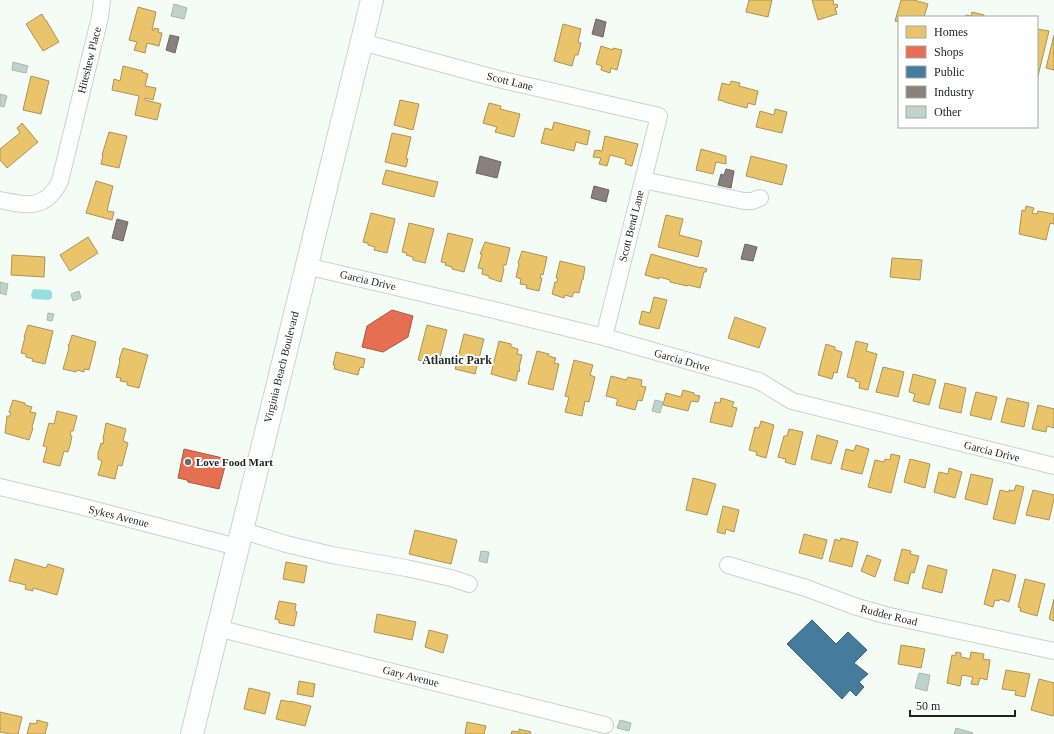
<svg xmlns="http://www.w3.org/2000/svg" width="1054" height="734" viewBox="0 0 1054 734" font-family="'Times New Roman',serif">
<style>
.water{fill:#96dee0}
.homes{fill:#e9c46a;stroke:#ac9353}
.shops{fill:#e76f51;stroke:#aa5841}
.public{fill:#457b9d;stroke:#396077}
.industry{fill:#8a817c;stroke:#696460}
.building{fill:#bed3cc;stroke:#aeb5b1}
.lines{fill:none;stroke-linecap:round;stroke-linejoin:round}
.minor-casing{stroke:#cbd2cd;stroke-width:18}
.primary-casing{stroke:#cbd2cd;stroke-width:24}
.minor{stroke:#fdfffe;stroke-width:16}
.primary{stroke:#fdfffe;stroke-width:22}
.poi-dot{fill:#686e69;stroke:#fff;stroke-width:1.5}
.labels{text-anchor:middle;stroke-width:4;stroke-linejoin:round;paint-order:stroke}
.street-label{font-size:11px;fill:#1c211d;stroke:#fff}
.poi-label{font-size:11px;font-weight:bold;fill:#1c211d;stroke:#fff;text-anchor:start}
.neighbourhood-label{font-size:12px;font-weight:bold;fill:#222c25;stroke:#fff}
</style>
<rect width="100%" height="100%" fill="#f4fcf6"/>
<path class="water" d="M34 289 50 290 52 292V298L49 300 33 299 31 296 32 291Z"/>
<path class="homes" d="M749 0H772L768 17 746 12Z
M812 0H833L834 5 837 4 838 7 835 8 837 14 818 20Z
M901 0H914L928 4 924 17H909L905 16V17H899V22L895 21Z
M138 7 156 12 152 30 154 31V28L159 29 158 32 162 33 159 46 147 43 145 53 134 50 137 42 129 40Z
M972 12 984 15V17H965L966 15 971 16Z
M42 14 45 20H46L59 42 43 51 26 24Z
M563 24 581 29 578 42 581 43 578 55H575L572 66 554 61Z
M1037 29 1049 31 1037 80Z
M1054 35V70L1046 68Z
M601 46 613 50V48L622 50 617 70 611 68 610 73 601 70 602 66 596 64Z
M123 66 143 71 142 72 148 74 145 86 156 88 153 100 145 98V100L161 104 157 120 135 115 139 96 112 90 114 79 120 81Z
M31 76 49 81 41 114 23 110Z
M731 81 740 83 739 86 758 91 755 105 748 103 747 108 724 102V101L718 100 722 83 730 85Z
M400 100 419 104 413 130 394 125Z
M489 103 501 106 500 109 520 114 514 137 495 132 497 127 483 123Z
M775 109 787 112 782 133 756 127 760 111 774 115Z
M554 122 590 131 587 145 576 142 574 151 541 143 545 128 552 130Z
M22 123 38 142 7 168 0 160V149L20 133 17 128Z
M109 132 127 136 119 168 101 164 103 155H102Z
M392 133 411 137 406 159H408L406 167 385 162Z
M605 136 638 144 632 166 625 164 626 159 610 155 607 166 599 164 601 158 593 157 595 150 602 151Z
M701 149 726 156V164L716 162 713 174 696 170Z
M751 156 787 165 782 185 746 176Z
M386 170 438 182 434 197 382 184Z
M96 181 113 186 107 211 114 212 112 220 86 213Z
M1026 206 1034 208 1032 213 1037 214 1038 211 1054 214V224L1050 223 1046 240 1019 234 1022 210 1025 211Z
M371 213 395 219 387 253 374 250 375 247 368 245V243L363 242Z
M666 215 683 219 679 235 702 241 698 257 658 247Z
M409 223 434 229 425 263 413 260V257L406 255 407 253 402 252Z
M448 233 473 239 464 272 452 269V267L445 265 446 263 441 262Z
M88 237 98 253 70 271 60 255Z
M485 242 510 248 506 265H503V269H504L501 282 489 278V276L482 274 483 269 478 268 482 254H480Z
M522 251 547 257 543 275 541 274 540 278H542L539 291 526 288 527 285 520 284 521 279 516 277 519 264 518 263Z
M651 254 701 268V267L707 269 706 272H704L700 288 688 285 687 286 670 282V280L659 277V279L645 275Z
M12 255 45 257 44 277 11 275Z
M892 258 922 260 920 280 890 277Z
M560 261 585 267 583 280H582L579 293 574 292 572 297 565 295 564 298 552 294 555 282H557L558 279 556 278Z
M654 297 667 300 659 329 639 324 642 311 650 313Z
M735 317 766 328 759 348 728 338Z
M28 325 53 331 45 364 32 361 33 359 26 357V354L21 353 25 337H24Z
M427 325 447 330 438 365 418 360Z
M464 334 484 339 475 374 455 369Z
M72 335 96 342 89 370 84 369V372L77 370 76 372 63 369 69 348 68 345H69Z
M499 341 511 344V347L518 349 517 354 522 355 519 368 520 369 519 372 518 371 516 381 491 374Z
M856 341 868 344 866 351 877 354 868 390 859 388 860 382 855 381 856 379 847 377Z
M826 344 835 347V350L842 352 837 373 834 372 832 379 818 375Z
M123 348 148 355 139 388 127 385V382L120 381 121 378 116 377 120 361 119 360Z
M537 351 549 354 548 356 556 358 554 363 559 364 553 390 528 384Z
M336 352 365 359 363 368 360 367 358 375 334 369 335 365H333Z
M574 360 593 365 590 375 595 377 589 402 585 401 582 416 565 412 569 397 565 396Z
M883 367 904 372 898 397 876 392Z
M913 374 936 380 929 405 913 401 915 394 909 392Z
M611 376 626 380 628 377 642 380 641 386 646 387 642 401 638 400 635 410 616 405 618 399 606 396Z
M945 383 966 388 961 413 939 408Z
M683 390 694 393V395L700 396 698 402 691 401 688 411 663 405 666 393 681 397Z
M976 392 997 397 991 420 970 415Z
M721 398 734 402 732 407 737 408 732 427 710 422 715 402 720 403Z
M1007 398 1029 403 1024 427 1001 422Z
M13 400 25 403V405L32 407 30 412 36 413 32 427 33 428 29 440 5 433 7 416H10L11 413 9 412Z
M1038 405 1054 409V428L1047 426 1046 432 1032 429Z
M57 411 77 416 73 431H71L70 435 72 436 70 446 68 452 64 451 60 466 43 462 47 447 43 446 49 423 54 424Z
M761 421 774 425 766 458 756 455 757 452 749 450 755 427 759 428Z
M106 423 126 429 123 441 128 443 122 466 118 465 115 479 98 475 102 461 98 459V453L101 443 103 444 104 439H103Z
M789 429 803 432 795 465 785 462 786 459 778 457 784 436H787Z
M817 435 838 441 831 464 811 459Z
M856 445 869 449 862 474 841 469 846 449 854 451Z
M891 454 900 456 891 493 868 487 875 460 884 462 885 459 890 460Z
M910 459 930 464 925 488 904 482Z
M949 468 962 472 955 498 934 492 939 472 948 474Z
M971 474 993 479 987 505 965 499Z
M693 478 716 484 707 515 686 510Z
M1016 485 1024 487 1015 524 993 519 1000 490 1009 492V490L1014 491Z
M1033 490 1054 495V499L1049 520 1026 515Z
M723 506 739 510 734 532 726 529 725 534 717 532Z
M415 530 457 540 451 564 409 554Z
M804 534 827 540 822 559 799 553Z
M841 538 858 542 852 567 829 561 835 539 840 541Z
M902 549 911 551 910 554 919 556 914 573 911 572 908 584 894 580Z
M867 555 881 560 875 577 861 571Z
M15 559 46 568 48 564 64 569 57 595 33 588V591L25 589 26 585 9 581Z
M286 562 307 566 304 583 283 579Z
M928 565 947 570 942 593 922 588Z
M993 569 1016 575 1009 602 1000 599 999 601 995 600 993 607 984 604Z
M1025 579 1045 584 1037 616 1020 611 1021 608 1018 607Z
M1054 599V621L1049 619Z
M279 601 296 604 295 611 297 612 294 626 279 623V620L275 619Z
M377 614 416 622 412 640 374 632Z
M429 630 448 635 443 653 425 647Z
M901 645 925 649 921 668 898 664Z
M956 652 961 653V657L970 659 971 652 984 654 983 659 990 660 987 680 980 678 978 685 971 684 973 677 962 675 960 686 947 683 952 655 955 656Z
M1006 670 1030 674 1025 697 1015 695 1016 691 1002 689Z
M1039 679 1054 683V713L1053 716 1031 710Z
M299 681 315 684 313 697 297 694Z
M249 688 270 693 265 714 244 709Z
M281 700 290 702V701L311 706 305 726 276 719Z
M0 712 22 717 18 734H10L0 732Z
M37 720 48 723 45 734H27L30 723 36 724Z
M467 722 486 726 484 734H465Z
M519 729 531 732 530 734H511L512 731 519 732Z"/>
<path class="shops" d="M392 310 413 316 408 337 383 352 362 347 367 326Z
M184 449 227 459 219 489 188 482 187 480 178 478Z"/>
<path class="public" d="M812 620 836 644 848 632 867 650 854 663 868 674 859 682 864 687 856 696 850 690 842 699 787 644Z"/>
<path class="industry" d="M596 19 606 22 603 37 592 34Z
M170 35 179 37 175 53 166 50Z
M480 156 501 162 497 178 476 173Z
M726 169 734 171 731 188 718 185 721 174 724 175Z
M594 186 609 190 606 202 591 198Z
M117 219 128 222 123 241 112 238Z
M745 244 757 247 753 261 741 259Z"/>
<path class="building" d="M174 4 187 8 184 19 171 16Z
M13 62 28 66 26 73 12 70Z
M0 94 7 96 4 107 0 106Z
M0 282 8 284 6 295 0 293Z
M79 291 81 298 73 301 71 294Z
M48 313 54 314 52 321 47 320Z
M655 400 663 402 660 413 652 411Z
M481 551 489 552 487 563 479 561Z
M919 673 930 675 927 691 915 688Z
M620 720 631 723 629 731 617 728Z
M956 728 973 733 972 734H954Z"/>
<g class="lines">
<g class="minor-casing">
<path id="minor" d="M362 42 498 79 659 116 604 337
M643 180 744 201H752L760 198
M0 200C19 204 39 210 53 192 56 189 58 185 60 181L100 17 102 0
M306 266 494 310 604 337 759 381 792 401 1054 466
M0 487 76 505 237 547
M241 530 286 544 332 555 406 568 451 578 469 584
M728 565 806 588 854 606 885 615 1054 651
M217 628 605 725"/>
</g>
<g class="primary-casing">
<path id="primary" d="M192 734 372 0"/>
</g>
<use href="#minor" class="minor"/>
<use href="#primary" class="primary"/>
</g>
<circle class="poi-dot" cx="188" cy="462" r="4"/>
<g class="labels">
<g class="street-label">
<text transform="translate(89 60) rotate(-76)" y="4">Hiteshew Place</text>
<text transform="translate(510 81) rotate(14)" y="4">Scott Lane</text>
<text transform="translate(631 226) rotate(-76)" y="4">Scott Bend Lane</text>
<text transform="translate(368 280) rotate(13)" y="4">Garcia Drive</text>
<text transform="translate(682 360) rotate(16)" y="4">Garcia Drive</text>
<text transform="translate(281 367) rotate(-76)" y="4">Virginia Beach Boulevard</text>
<text transform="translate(992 451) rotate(14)" y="4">Garcia Drive</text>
<text transform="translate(119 516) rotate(14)" y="4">Sykes Avenue</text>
<text transform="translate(889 615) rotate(14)" y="4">Rudder Road</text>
<text transform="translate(411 676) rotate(14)" y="4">Gary Avenue</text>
</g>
<g class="poi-label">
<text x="196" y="466">Love Food Mart</text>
</g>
<g class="neighbourhood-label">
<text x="457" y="364">Atlantic Park</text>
</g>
</g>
<rect x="898" y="16" width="140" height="112" fill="#ffffff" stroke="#a4a6a5"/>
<rect x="906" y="26" width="20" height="12" fill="#e9c46a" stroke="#a4a6a5"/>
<text x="934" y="36" font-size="12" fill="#1c211d">Homes</text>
<rect x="906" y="46" width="20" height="12" fill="#e76f51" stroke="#a4a6a5"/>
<text x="934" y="56" font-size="12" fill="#1c211d">Shops</text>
<rect x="906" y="66" width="20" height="12" fill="#457b9d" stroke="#a4a6a5"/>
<text x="934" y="76" font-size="12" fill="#1c211d">Public</text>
<rect x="906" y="86" width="20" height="12" fill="#8a817c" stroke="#a4a6a5"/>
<text x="934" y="96" font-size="12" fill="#1c211d">Industry</text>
<rect x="906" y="106" width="20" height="12" fill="#bed3cc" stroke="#a4a6a5"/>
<text x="934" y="116" font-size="12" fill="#1c211d">Other</text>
<path d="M910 710v6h105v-6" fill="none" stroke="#1c211d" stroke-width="2"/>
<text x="916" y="710" font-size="12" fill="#1c211d" stroke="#ffffff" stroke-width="3" paint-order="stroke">50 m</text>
</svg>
